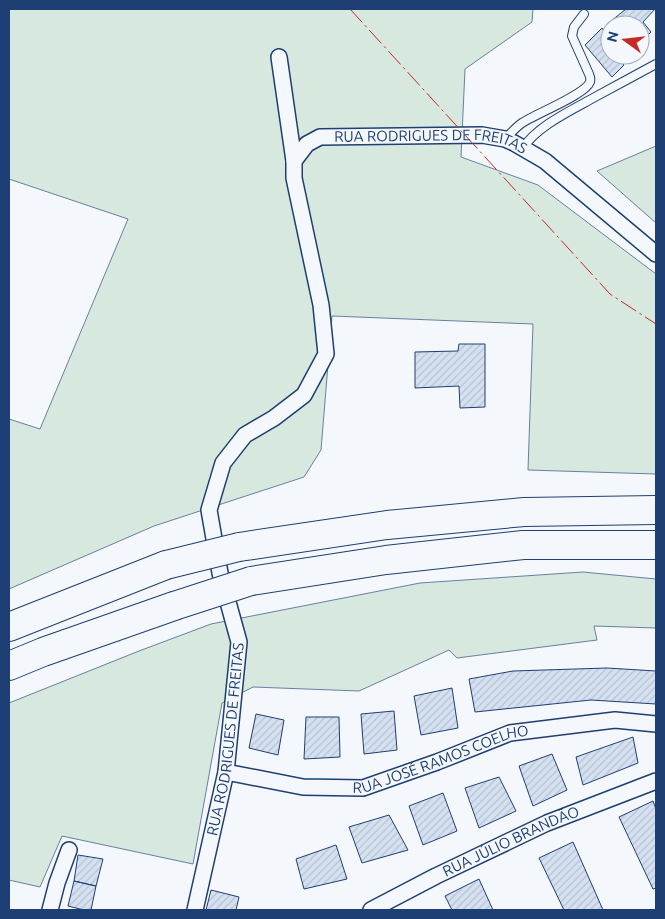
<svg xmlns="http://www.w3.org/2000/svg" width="665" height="919" viewBox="0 0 665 919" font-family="Ubuntu,sans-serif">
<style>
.green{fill:#d7e8df;stroke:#687fa3}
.building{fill:url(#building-hatch);stroke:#1d3f73}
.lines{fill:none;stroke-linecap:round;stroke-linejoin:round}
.service-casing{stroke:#1d3f73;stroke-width:10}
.minor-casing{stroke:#1d3f73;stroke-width:18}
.motorway-casing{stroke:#1d3f73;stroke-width:30}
.service{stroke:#f4f7fb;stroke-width:8}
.minor{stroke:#f4f7fb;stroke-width:15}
.motorway{stroke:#f4f7fb;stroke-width:28}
.motorway-bridge-casing{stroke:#1d3f73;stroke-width:30;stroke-linecap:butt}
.motorway-bridge{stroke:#f4f7fb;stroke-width:28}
.power{stroke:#c62828;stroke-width:1;stroke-dasharray:18 4 2.5 4;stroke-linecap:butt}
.labels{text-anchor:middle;stroke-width:4;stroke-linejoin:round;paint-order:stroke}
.street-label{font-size:15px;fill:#1d3f73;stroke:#f4f7fb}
</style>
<defs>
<pattern id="building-hatch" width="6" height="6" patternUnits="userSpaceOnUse" patternTransform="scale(1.25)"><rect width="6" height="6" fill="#d5e0f0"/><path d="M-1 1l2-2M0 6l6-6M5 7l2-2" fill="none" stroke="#b6c1d1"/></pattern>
</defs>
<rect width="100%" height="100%" fill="#f4f7fb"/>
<path class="green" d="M9 9H533L532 22 465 69 461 157 538 185 656 274V474L528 470 533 324 332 316 321 450 304 477 154 526 9 589V419L40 429 128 219 9 179Z
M656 146V223L597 171Z
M583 572 656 579V628L594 626 597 640 457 658 449 650 359 691 253 687 222 703 193 864 62 836 40 887 9 880V703L139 651 211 624 420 583Z"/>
<path class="building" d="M626 9H655L643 22 651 32 640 43V25H613L611 21Z
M602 28 608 36 610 33V55H628L621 62 624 65 612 77 585 45Z
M459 344H485V407L460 408 459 386 415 388V352L458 351Z
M607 668 656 671V704L591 700 475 712 469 679 513 671Z
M452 688 458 728 421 735 414 696Z
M394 711 397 750 364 754 361 714Z
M256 714 284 720 278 755 249 748Z
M306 717H339L340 757 304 759Z
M633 737 638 763 583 785 576 757Z
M552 754 567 790 533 806 519 766Z
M499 777 516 811 479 828 465 788Z
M443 793 457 831 423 845 409 806Z
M653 801 656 809V888L653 889 619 817Z
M389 815 408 850 362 863 349 827Z
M573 842 603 910H564L539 858Z
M336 845 347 879 304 889 296 859Z
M78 855 103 859 96 886 74 881Z
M479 879 493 910H452L445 896Z
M74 881 96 886 91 910H84L68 906Z
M211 890 239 897 236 910H206Z"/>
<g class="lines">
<g class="service-casing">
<path id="service" d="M505 139C510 134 516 127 522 123 535 114 585 95 590 82 591 78 590 77 589 74L572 36 574 27 584 14
M523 148C537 126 572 110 595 97 615 86 636 75 656 64"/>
</g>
<g class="minor-casing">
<g id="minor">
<path d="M279 57 294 161"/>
<path id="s1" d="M226 772 303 787 363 788 437 762 510 733 615 720 656 724"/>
<path d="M50 910 57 883 69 850"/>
<path id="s2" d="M195 910 226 772 239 642 220 573 209 510 223 463 245 435 274 418 304 395 326 354 321 305 294 178V161L307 144 320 137 482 135 505 139 514 143 545 161 656 254"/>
<path id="s3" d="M371 910 436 876 547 823 656 781"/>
</g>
</g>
<g class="motorway-casing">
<path id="motorway" d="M239 547 387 525 524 512 656 510
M251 581 386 560 523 545H656
M9 627 166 565
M9 666 43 652 174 606"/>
</g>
<use href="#service" class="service"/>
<use href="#minor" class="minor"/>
<use href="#motorway" class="motorway"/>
<g class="motorway-bridge-casing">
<path id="motorway-bridge" d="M166 565 239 547
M174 606 251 581"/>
</g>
<use href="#motorway-bridge" class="motorway-bridge"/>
<path class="power" d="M350 9 610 294 656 324"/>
</g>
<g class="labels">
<g class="street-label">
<text dy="5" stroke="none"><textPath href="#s2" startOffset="954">RUA RODRIGUES DE FREITAS</textPath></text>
<text dy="5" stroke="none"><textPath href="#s2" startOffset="174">RUA RODRIGUES DE FREITAS</textPath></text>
<text dy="5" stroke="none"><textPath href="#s1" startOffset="221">RUA JOSÉ RAMOS COELHO</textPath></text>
<text dy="5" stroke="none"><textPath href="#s3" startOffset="156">RUA JÚLIO BRANDÃO</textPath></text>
</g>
</g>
<rect width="665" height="919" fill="none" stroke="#1d3f73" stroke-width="20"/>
<g transform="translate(625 40) rotate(285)"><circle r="24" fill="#f4f7fb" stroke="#9eadc5"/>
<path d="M0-4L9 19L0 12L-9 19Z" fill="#c62828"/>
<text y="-8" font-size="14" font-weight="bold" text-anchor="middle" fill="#1d3f73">N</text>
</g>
</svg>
